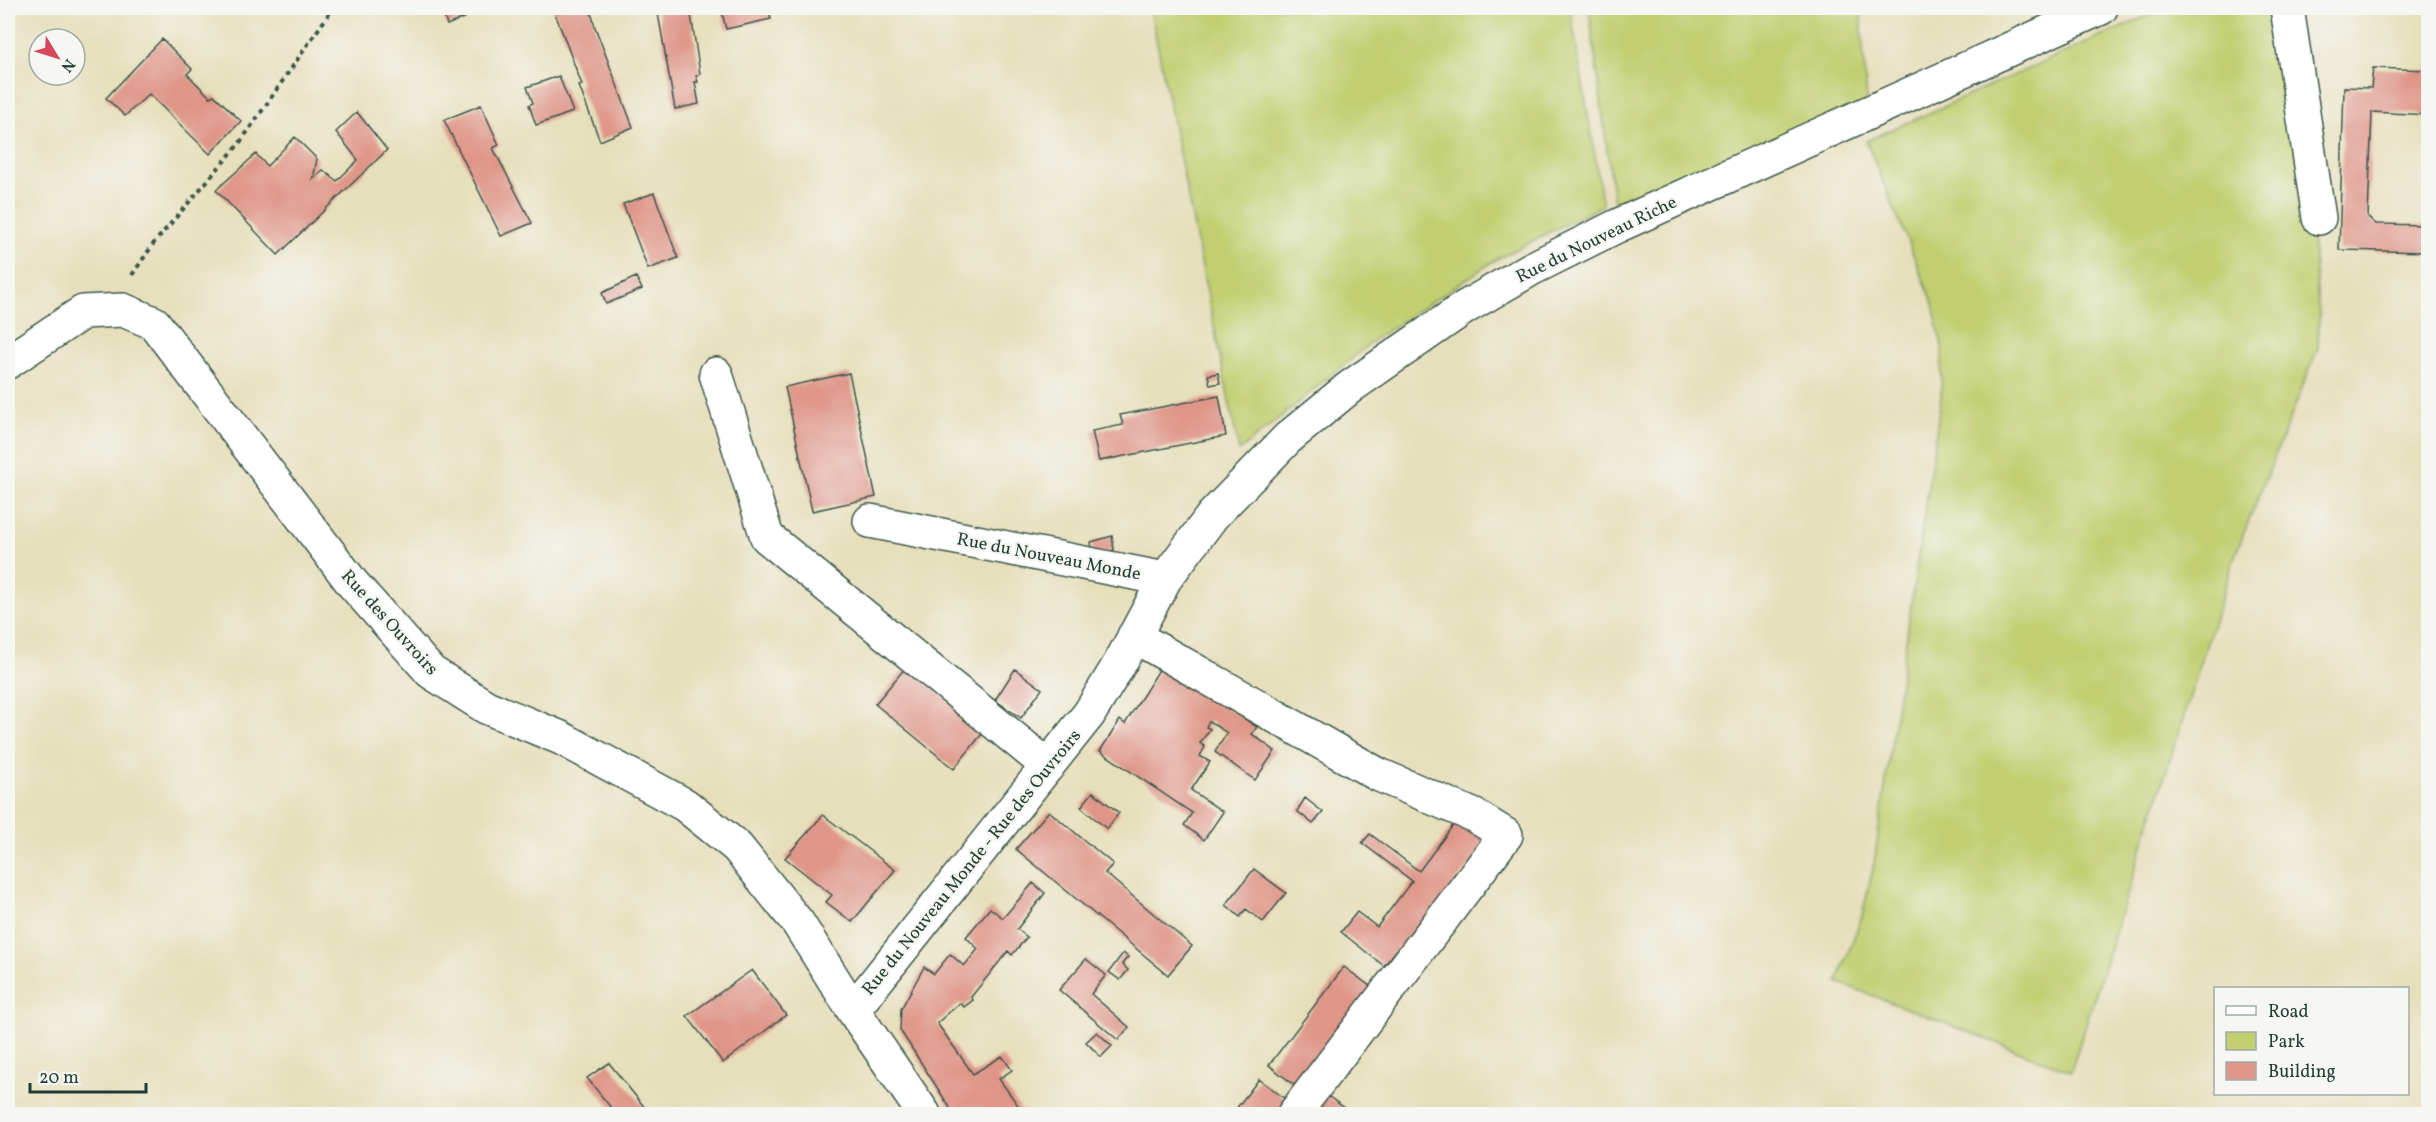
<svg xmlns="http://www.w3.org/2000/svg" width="2436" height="1122" viewBox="0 0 2436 1122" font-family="Vollkorn,serif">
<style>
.green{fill:#c1cf71;stroke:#708652;stroke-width:1.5}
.building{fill:#df9689}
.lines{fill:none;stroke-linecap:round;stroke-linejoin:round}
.street-casing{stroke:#3d5548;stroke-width:36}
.path{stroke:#3d5548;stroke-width:4;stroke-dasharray:4.5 4.5;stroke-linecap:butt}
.street{stroke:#fff;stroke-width:33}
.labels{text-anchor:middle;stroke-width:5;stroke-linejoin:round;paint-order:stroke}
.street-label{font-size:18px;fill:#1f3d34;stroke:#f6f6f2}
</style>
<rect width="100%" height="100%" fill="#f6f6f2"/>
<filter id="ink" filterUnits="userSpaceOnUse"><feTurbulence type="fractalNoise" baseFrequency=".0167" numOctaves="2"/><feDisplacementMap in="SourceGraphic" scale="12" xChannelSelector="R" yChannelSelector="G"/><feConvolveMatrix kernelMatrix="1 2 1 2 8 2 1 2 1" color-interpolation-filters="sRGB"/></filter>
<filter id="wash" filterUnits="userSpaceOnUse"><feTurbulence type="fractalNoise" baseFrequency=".008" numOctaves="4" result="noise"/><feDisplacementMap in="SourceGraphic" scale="24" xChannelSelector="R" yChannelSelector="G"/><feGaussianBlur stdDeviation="1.35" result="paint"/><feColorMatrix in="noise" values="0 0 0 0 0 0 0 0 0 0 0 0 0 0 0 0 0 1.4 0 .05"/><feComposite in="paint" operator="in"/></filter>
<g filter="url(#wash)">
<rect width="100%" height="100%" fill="#e6dfbb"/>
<path class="green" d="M1150 8H1570L1603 205 1497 259 1378 337 1239 451Z
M1589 8H1860L1868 113 1617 226Z
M2165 8H2271L2312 236 2319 315 2318 348 2234 558 2071 1071 1837 982 1862 916 1874 864 1941 397 1942 346 1932 300 1866 141Z"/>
<g id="blocks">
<path class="building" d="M441 8H462L466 17 447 25Z
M553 8H590L595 27 633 127 600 141 579 86 582 85Z
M657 8H690L700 74 696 76 698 82H695L699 104 675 109Z
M721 8H768L771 19 726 29Z
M162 39 192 69 187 74 210 97 214 95 241 121 210 154 149 94 125 116 106 98Z
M2373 68 2428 70V115L2372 112 2368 217 2376 224 2428 225V252L2339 250 2344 87 2371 88Z
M559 76 573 112 536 125 529 105 533 103 527 87Z
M481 105 499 145 493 148 532 223 501 236 444 120Z
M357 112 387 150 278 255 216 190 256 154 267 166 295 137 317 159 313 179 323 170 337 181 358 160 336 132Z
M654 193 678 258 648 269 623 204Z
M636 277 642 289 606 304 602 293Z
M849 373 876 497 812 511 785 387Z
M1218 373 1220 383 1210 385 1208 375Z
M1219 396 1226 436 1099 461 1092 431 1123 425 1120 415Z
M1112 536 1114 550 1093 555 1091 542Z
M1162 665 1257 727 1252 734 1275 751 1255 780 1215 752 1227 733 1209 721 1206 727 1210 729 1200 743 1205 747 1200 756 1210 762 1191 790 1223 812 1204 840 1184 825 1192 813 1100 751 1120 720 1125 724Z
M906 667 985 730 954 769 875 704Z
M1015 669 1042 689 1021 718 995 700Z
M1093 792 1119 813 1107 829 1081 807Z
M1305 798 1323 812 1313 824 1297 811Z
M1049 811 1113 864 1105 873 1192 946 1168 975 1016 849Z
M823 815 895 870 852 922 826 902 832 895 785 858Z
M1460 816 1490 839 1404 951 1399 947 1384 966 1341 932 1357 912 1377 927 1412 881 1362 843 1370 834 1419 871Z
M1254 869 1286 893 1263 922 1246 909 1240 917 1226 905Z
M1033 883 1045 893 1017 929 1027 937 1012 955 1008 951 971 997 973 1000 964 1007 960 1003 937 1023 973 1074 1002 1056 1012 1070 999 1079 1022 1111 1025 1109 1029 1114H954L900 1030 901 1009 924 967 934 974 950 954 964 966 978 949 966 937 990 908 1003 918Z
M1123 953 1128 957 1122 964 1128 970 1120 980 1109 972Z
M1086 959 1106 975 1091 994 1129 1027 1118 1040 1059 990Z
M1344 967 1374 989 1298 1088 1269 1065Z
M752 970 786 1015 723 1063 687 1016Z
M1097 1032 1112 1046 1101 1057 1086 1042Z
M609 1063 650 1114H616L587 1078Z
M1259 1079 1289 1102 1279 1114H1232Z
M1325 1094 1346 1109 1342 1114H1309Z"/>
</g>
</g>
<g filter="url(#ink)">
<use href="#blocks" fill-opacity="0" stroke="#3d5548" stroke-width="1.5"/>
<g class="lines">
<g class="street-casing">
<path id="street" d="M2287 8 2319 218
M8 362 83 312 123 310 154 323 353 584 431 672 486 707 561 738 685 805 737 847 798 923 853 1010 924 1114
M716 374 767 537 1048 766
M1165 579 1213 515 1288 438 1350 387 1464 308 1531 269 1617 226 2101 8
M1134 636 1377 774 1475 816 1506 835 1294 1114
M853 1010 1089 714 1120 663 1165 579 870 521"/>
</g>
<path class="path" d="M132 275 154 243 239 144 333 8"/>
<use href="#street" class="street"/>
</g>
</g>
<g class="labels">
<g class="street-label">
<text transform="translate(1596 239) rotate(-26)" y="6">Rue du Nouveau Riche</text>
<text transform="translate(1049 556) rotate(11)" y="6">Rue du Nouveau Monde</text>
<text transform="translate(390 622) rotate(48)" y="6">Rue des Ouvroirs</text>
<text transform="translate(971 862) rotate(-51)" y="6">Rue du Nouveau Monde - Rue des Ouvroirs</text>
</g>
</g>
<rect width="2436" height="1122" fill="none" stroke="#f6f6f2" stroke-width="30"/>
<rect x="2214" y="987" width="195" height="108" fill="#f6f6f2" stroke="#a0aca6" stroke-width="1.5"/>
<rect x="2226" y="1006" width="30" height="9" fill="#ffffff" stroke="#a0aca6" stroke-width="1.5"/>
<text x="2268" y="1017" font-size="18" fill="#1f3d34">Road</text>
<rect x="2226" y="1032" width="30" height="18" fill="#c1cf71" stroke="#a0aca6" stroke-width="1.5"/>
<text x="2268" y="1047" font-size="18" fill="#1f3d34">Park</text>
<rect x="2226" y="1062" width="30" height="18" fill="#df9689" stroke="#a0aca6" stroke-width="1.5"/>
<text x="2268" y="1077" font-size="18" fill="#1f3d34">Building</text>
<g transform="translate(57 57) rotate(128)"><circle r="28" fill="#f6f6f2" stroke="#a0aca6" stroke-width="1.5"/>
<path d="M0-4.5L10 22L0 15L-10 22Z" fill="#d1495b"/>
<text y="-9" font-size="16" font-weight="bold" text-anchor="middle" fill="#1f3d34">N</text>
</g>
<path d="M30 1083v9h116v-9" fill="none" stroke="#1f3d34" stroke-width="3"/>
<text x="39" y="1083" font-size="18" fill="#1f3d34" stroke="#f6f6f2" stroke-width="4.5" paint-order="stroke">20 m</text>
</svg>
